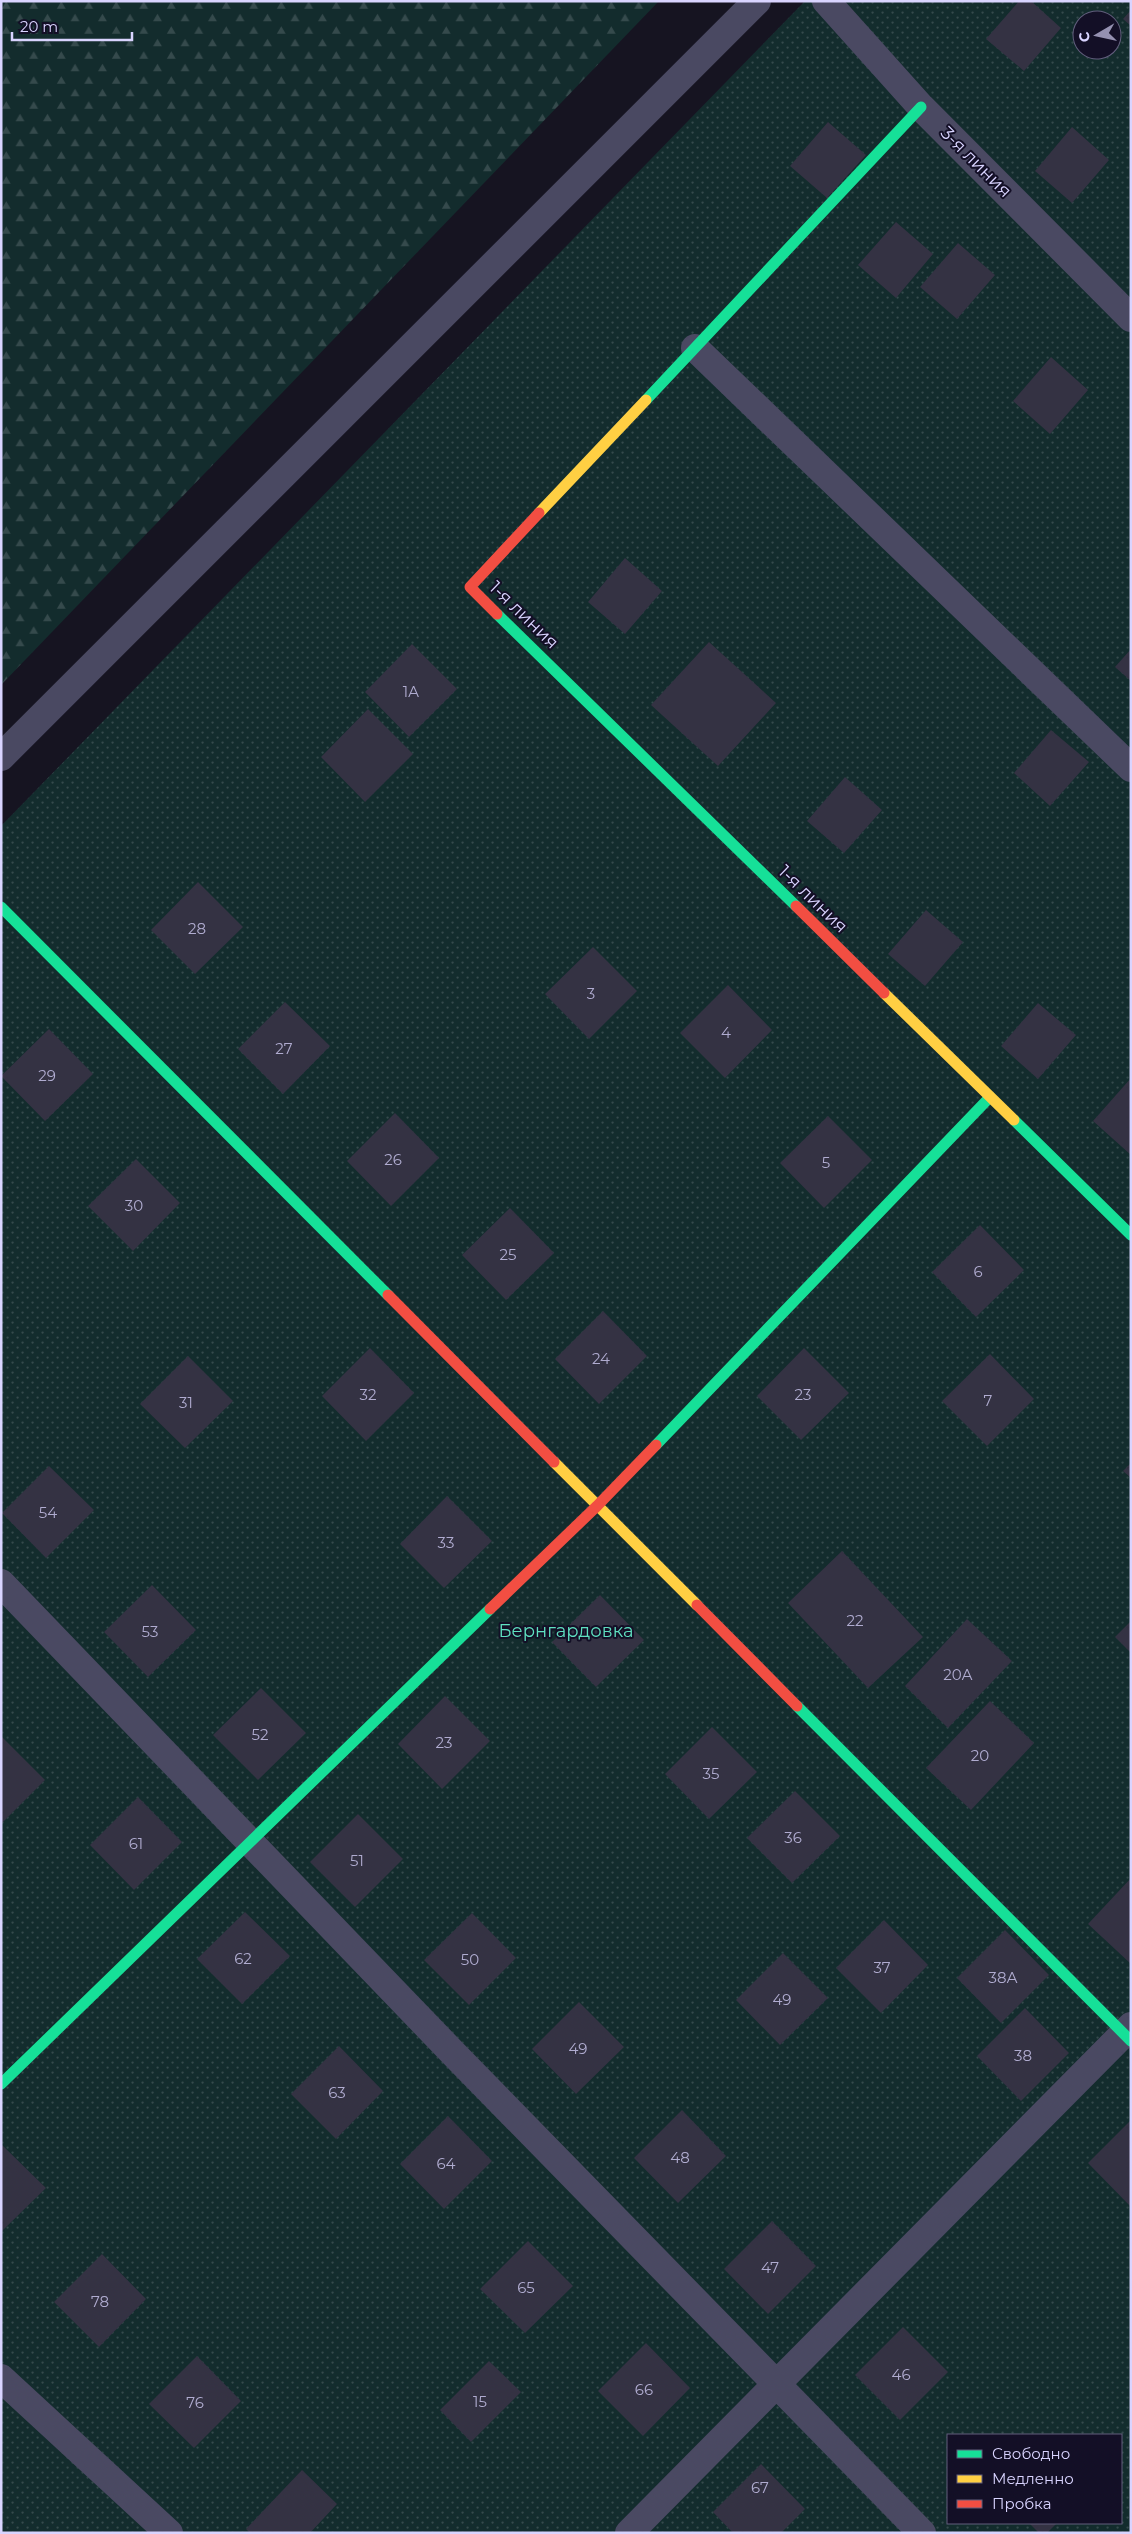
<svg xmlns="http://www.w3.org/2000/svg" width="1132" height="2534" font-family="Montserrat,sans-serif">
<defs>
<pattern id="forest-firs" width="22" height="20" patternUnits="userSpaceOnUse" patternTransform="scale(1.25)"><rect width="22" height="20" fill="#132c2d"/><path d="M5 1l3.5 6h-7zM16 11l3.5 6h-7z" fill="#354a4c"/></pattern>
<pattern id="garden-dots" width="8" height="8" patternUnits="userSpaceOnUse" patternTransform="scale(1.25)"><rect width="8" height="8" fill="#132c2d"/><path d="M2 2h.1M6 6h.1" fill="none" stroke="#354a4c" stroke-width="1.8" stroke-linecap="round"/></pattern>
</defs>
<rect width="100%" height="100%" fill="#161421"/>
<!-- forest -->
<path fill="url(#forest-firs)" d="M1,1h658l-658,684z"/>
<!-- garden -->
<path fill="url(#garden-dots)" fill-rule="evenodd" d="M805,1h326v2532h-1130v-1707zM1082,20h30v30h-30zM948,2435h173v88h-173z"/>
<!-- building -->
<path fill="#343243" d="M1019,1h12l30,27 -37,43 -38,-32z
M1131,10v16l-8,-7z
M828,122l38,33 -39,43 -37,-32z
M1072,127l37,33 -37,43 -37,-32z
M896,222l37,32 -37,44 -38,-33z
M958,243l37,32 -38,44 -37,-32z
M1051,357l37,33 -38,44 -37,-33z
M625,558l37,33 -37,43 -37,-32z
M709,642l67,61 -58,63 -67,-61z
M412,644l45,45 -48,48 -44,-45z
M1131,649v32l-16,-14z
M368,709l45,45 -48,48 -44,-45z
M1051,730l38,32 -39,44 -36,-33z
M845,777l37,33 -38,43 -37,-32z
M198,882l45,45 -48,47 -44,-44z
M926,910l37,32 -38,44 -37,-32z
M593,947l44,44 -48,48 -44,-45z
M728,985l44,45 -47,48 -45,-45z
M285,1002l45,44 -47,48 -45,-45z
M1038,1003l38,32 -38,44 -37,-33z
M49,1029l44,45 -48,47 -44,-45z
M1131,1078v77l-38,-34z
M395,1113l44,45 -48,48 -44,-45z
M828,1116l44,44 -48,48 -44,-45z
M136,1159l44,44 -47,48 -45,-45z
M510,1208l44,45 -48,47 -44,-45z
M980,1225l44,45 -48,47 -44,-45z
M603,1311l44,45 -48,48 -44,-45z
M370,1348l44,45 -48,48 -44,-45z
M804,1348l45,45 -48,47 -44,-44z
M990,1354l44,45 -47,47 -45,-45z
M188,1356l45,45 -48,47 -45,-44z
M1131,1463v15l-8,-7z
M49,1466l45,44 -48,48 -44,-45z
M447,1496l45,45 -48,47 -44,-44z
M842,1551l81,86 -55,51 -80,-85z
M152,1585l44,45 -48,47 -44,-45z
M600,1595l44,45 -48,47 -44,-45z
M967,1619l45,42 -64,67 -43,-42z
M1131,1621v32l-16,-16z
M261,1688l45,45 -48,47 -45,-45z
M445,1696l45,45 -48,48 -44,-45z
M990,1701l44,42 -63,67 -45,-42z
M712,1727l45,45 -48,47 -44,-45z
M1,1736l44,44 -44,44z
M795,1791l45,45 -48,47 -45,-45z
M138,1797l44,45 -48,48 -44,-45z
M358,1814l45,45 -48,48 -45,-45z
M1131,1878v86l-43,-40z
M245,1912l45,44 -48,48 -45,-45z
M472,1913l44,45 -47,47 -45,-45z
M884,1920l44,45 -47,48 -45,-45z
M1005,1930l44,45 -48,48 -44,-45z
M783,1953l45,45 -48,47 -44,-45z
M579,2002l45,45 -48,47 -44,-45z
M1025,2008l44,45 -48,48 -44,-45z
M339,2046l44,45 -47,48 -45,-45z
M682,2110l44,46 -48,47 -44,-45z
M448,2116l44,45 -48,48 -44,-45z
M1131,2120v87l-43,-44z
M1,2144l45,44 -45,44z
M772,2221l44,45 -48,48 -44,-45z
M528,2241l45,45 -48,47 -45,-44z
M102,2254l44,45 -47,48 -45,-45z
M903,2327l45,45 -48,48 -45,-45z
M646,2343l44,45 -47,48 -45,-45z
M197,2356l44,45 -47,47 -45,-44z
M489,2361l32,31 -50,50 -31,-32z
M761,2464l44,45 -24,24h-48l-20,-21z
M302,2470l35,34 -27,29h-60l-4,-4z
M1029,2523h28l-10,10h-8z"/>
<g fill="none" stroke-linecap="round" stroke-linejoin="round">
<!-- street -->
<path stroke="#4a4962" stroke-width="28" d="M826,1l95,106 210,211
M695,348l436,420
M1,757l756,-756
M1,1583l451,469 470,481
M1,2378l168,155
M629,2533l502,-507"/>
<!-- fast -->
<path stroke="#16e098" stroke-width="11" d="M646,400l275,-293
M497,614l299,292
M1,907l387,388
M1014,1120l117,115
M656,1445l334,-348
M797,1706l334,335
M1,2084l489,-475"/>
<!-- slow -->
<path stroke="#ffcf43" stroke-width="11" d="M539,513l107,-113
M884,993l130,127
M554,1462l143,143"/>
<!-- jam -->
<path stroke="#f24e42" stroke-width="11" d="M497,614l-27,-27 69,-74
M796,906l88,87
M388,1295l166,167
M697,1605l100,101
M490,1609l107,-103 59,-61"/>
</g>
<g text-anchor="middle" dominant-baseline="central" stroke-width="4" stroke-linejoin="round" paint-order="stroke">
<!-- number labels -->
<g font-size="15" fill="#b0acd0">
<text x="411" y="691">1А</text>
<text x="197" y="928">28</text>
<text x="591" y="993">3</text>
<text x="726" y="1032">4</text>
<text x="284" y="1048">27</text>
<text x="47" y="1075">29</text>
<text x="393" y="1159">26</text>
<text x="826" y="1162">5</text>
<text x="134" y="1205">30</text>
<text x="508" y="1254">25</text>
<text x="978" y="1271">6</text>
<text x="601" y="1358">24</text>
<text x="368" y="1394">32</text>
<text x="803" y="1394">23</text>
<text x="988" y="1400">7</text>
<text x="186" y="1402">31</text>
<text x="48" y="1512">54</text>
<text x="446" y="1542">33</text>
<text x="855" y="1620">22</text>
<text x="150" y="1631">53</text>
<text x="958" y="1674">20А</text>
<text x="260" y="1734">52</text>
<text x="444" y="1742">23</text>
<text x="980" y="1755">20</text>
<text x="711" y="1773">35</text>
<text x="793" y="1837">36</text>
<text x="136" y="1843">61</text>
<text x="357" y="1860">51</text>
<text x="243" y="1958">62</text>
<text x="470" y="1959">50</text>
<text x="882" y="1967">37</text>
<text x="1003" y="1977">38А</text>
<text x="782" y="1999">49</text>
<text x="578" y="2048">49</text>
<text x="1023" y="2055">38</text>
<text x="337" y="2092">63</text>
<text x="680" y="2157">48</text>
<text x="446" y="2163">64</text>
<text x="770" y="2267">47</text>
<text x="526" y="2287">65</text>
<text x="100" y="2301">78</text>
<text x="901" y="2374">46</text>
<text x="644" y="2389">66</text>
<text x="480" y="2401">15</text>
<text x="195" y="2402">76</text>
<text x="760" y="2487">67</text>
</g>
<!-- street labels -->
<g font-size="18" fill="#d9d4ff" stroke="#130f26">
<text transform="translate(976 162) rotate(45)">3-я линия</text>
<text transform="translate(524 615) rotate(44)">1-я линия</text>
<text transform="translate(813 899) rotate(44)">1-я линия</text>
</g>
<!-- park labels -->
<g font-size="18" fill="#5fe0c0" stroke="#130f26">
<text x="566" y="1631">Бернгардовка</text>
</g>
</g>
<!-- border -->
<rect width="1132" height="2534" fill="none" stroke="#d9d4ff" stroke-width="5"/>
<!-- legend -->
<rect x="947" y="2434" width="175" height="90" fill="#130f26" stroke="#625e7d"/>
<rect x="957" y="2450" width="25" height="8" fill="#16e098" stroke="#625e7d"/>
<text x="992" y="2459" font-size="15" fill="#d9d4ff">Свободно</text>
<rect x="957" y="2475" width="25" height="8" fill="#ffcf43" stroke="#625e7d"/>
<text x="992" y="2484" font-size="15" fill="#d9d4ff">Медленно</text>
<rect x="957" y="2500" width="25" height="8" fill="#f24e42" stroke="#625e7d"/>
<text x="992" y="2509" font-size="15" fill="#d9d4ff">Пробка</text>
<!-- north arrow -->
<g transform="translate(1097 35) rotate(261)"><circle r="24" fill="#130f26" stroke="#625e7d"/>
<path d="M0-4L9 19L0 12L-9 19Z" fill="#9591b1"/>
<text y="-8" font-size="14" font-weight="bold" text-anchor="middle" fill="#d9d4ff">С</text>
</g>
<!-- scale -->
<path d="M12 32v8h120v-8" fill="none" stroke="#d9d4ff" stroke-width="2.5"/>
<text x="20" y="32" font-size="15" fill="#d9d4ff" stroke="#130f26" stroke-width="4" paint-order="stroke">20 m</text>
</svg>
